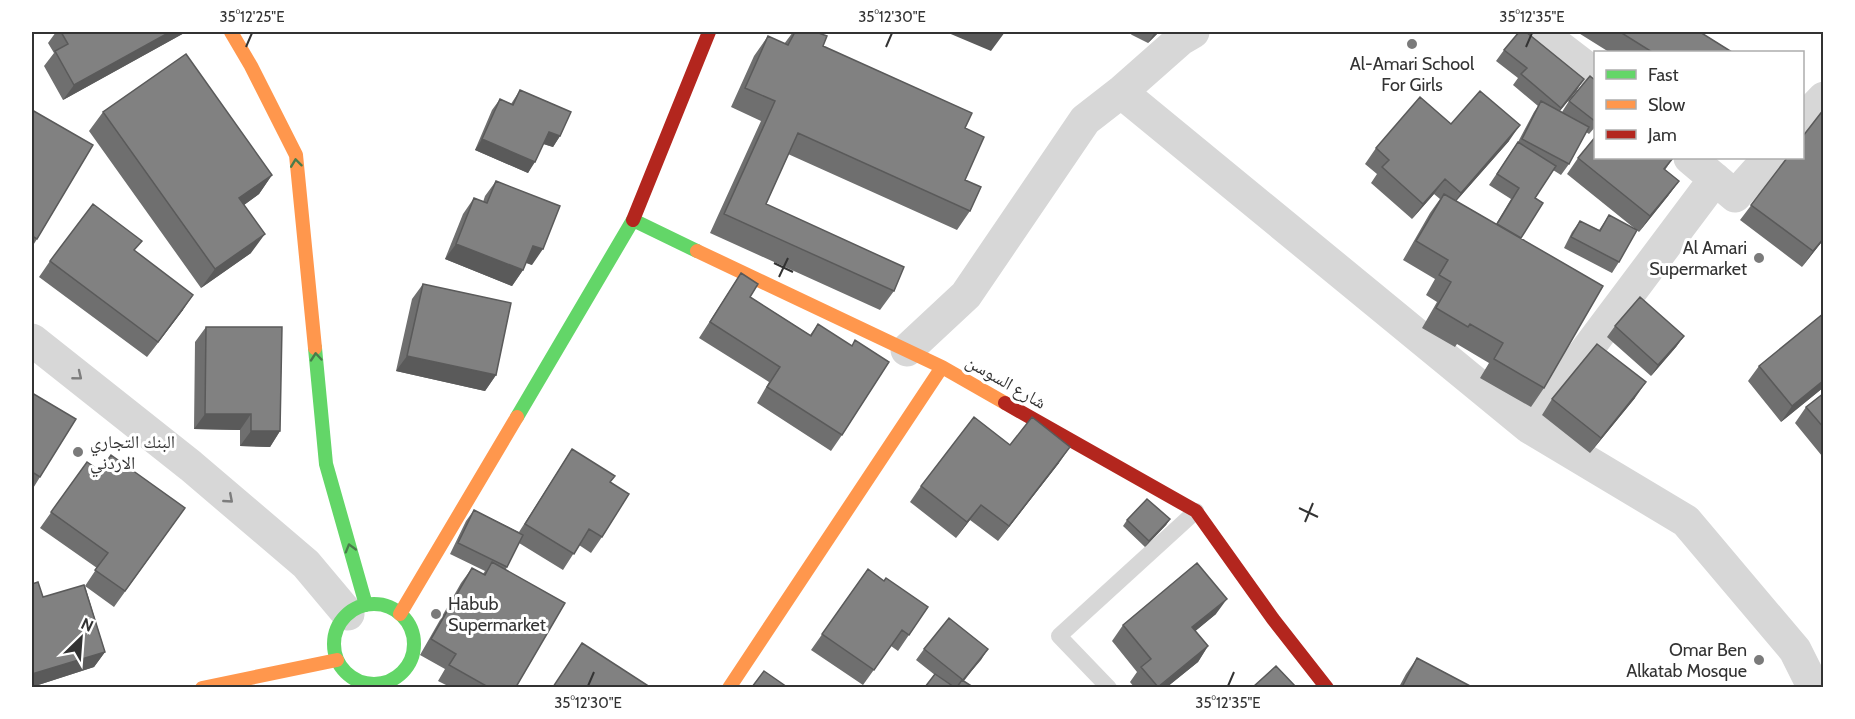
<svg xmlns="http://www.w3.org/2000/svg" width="1855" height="719" font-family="Cabin,'Noto Naskh Arabic',sans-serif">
<rect width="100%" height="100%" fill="#fff"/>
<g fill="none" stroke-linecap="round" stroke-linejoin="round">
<!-- lane -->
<path stroke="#d7d7d7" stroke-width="16" d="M1109,688l-50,-52 137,-125"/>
<!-- street -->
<path stroke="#d7d7d7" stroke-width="33" d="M1540,32l56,43
M1121,92l408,335 186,-248
M1802,121l22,-23
M1690,158l45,38 34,-38
M32,340l159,126 115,98 42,50
M907,350l59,-55 119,-175 36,-28 60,-53 12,-7
M1529,427l157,94 109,129 19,38"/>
<!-- fast -->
<path stroke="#63d668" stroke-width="14" d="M315,348l11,116 40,141
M517,417l116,-197 64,31
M334 644a40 40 0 1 1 80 0a40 40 0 1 1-80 0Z"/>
<!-- slow -->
<path stroke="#ff974d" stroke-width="14" d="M231,32l20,34 45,89 19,193
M697,251l245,116
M400,614l117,-197
M202,688l135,-28
M729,688l213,-321 63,36"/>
<!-- jam -->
<path stroke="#b3261e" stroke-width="14" d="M633,220l76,-188
M1005,403l191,108 77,108 54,69"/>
</g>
<!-- wall -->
<path fill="#6f6f6f" d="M56,32h130l-123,68 -19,-34 10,-13 -6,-10z
M793,32h23l7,14 142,82v52l5,31 -13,19 -169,-76 -22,50 128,87 -14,19 -170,-77 51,-112 -30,-14 23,-51 14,-20 16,8z
M1128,32h31l-11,11 -16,-8z
M1577,32h123l32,20h-123z
M1504,50l73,40 -17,21 2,1 7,-11 27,-20v45l-7,8 -3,-2 -17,32 -8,11 -8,-5 -18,28 -14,40 23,150 -13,19 -51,-29 9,-15 -32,-19 -2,3 -33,-19 15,-26 -11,-7 9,-16 -32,-19 27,-47 10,-14 -6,-5 -22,25 -41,-36 6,-9 -12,-10 11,-16 75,-24 58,17 -53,60 40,23 15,-25 -22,-14 29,-43 16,-30 4,-6 -25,-21 5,-7 -22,-17z
M520,90l40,46 -7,11 -10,-3 -15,29 -53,-23 17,-40 8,-11 11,5z
M1824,109v130l-22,28 -62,-47z
M32,110l5,129 -5,8z
M103,112l169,63 -13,19 -15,11 7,48 -50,35 -112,-157z
M1578,158h95l-8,12 14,11 -11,15 -29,36 -72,-58z
M496,181l36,84 -6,-2 -3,7 -11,16 -67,-27 18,-45 11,-16 9,4 2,-6z
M1609,215l10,47 -7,11 -48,-25 8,-16 8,-11 19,9z
M50,261l133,49 -36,47 -108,-80z
M741,273l9,24 60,38 8,-11 24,111 -11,16 -74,-48 12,-21 -70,-44z
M423,284l73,91 -11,16 -89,-20 16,-72z
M1824,313v74l-43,35 -33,-41 11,-15z
M1615,326l69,10 -8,11 -25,29 -44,-39z
M206,327l74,104 -10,16 -30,-1v-16l-46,-1 1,-87z
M32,393l8,84 -8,13z
M1824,393v62l-2,1 -27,-33 11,-16z
M1635,398l-45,55 -48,-38 10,-16z
M1010,445l49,18 -61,78 -28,-21 -14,18 -46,-36 11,-16z
M572,449l38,33 -8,55 -11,16 -12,-8 -16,25 -44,-27 -13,26 10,118h-66l-12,-6 7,-12 -25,-14 41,-72 11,-15 11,6 2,-3 -35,-17 16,-33 8,-11 45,22z
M87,462l13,9 85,37 -71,99 -29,-21 20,66 -11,15 -62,20v-103l11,13 42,-11 12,-18 -57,-40z
M1170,519l-4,6 -21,22 -22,-21 4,-6z
M868,569l16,12 44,26 -30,44 -7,-5 -28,39 -52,-35z
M1216,614l-21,17 13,15 -10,16 -31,25h-33l-4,-5 7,-10 -25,-31 11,-16z
M924,649h64l-24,32 9,6h-48l10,-12 -19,-15z
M1417,658l55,29h-73l7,-13z"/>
<!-- shaded-wall -->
<path fill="#5a5a5a" d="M170,32h16l-123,68 11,-15z
M946,32h59l-14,19z
M1155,32h4l-11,11z
M1584,79l-7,11 -24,29 8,-11z
M1520,125l-11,16 -59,67 11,-15z
M549,132l11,4 -7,11 -12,-4z
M482,139l53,23 -7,11 -53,-23z
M272,175l-13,19 -33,24 13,-20z
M1445,179l-11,15 -22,25 11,-15z
M1679,181l-11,15 -29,36 11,-16z
M265,234l-14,19 -50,35 14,-19z
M1824,238v1l-22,28 11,-16z
M456,244l67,26 -11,16 -67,-27z
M533,246l10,3 -11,16 -10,-4z
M193,295l-10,15 -36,47 11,-15z
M1684,336l-8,11 -25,29 7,-11z
M407,356l89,19 -11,16 -89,-20z
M1824,380v7l-43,35 11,-16z
M1646,382l-11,16 -45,55 11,-15z
M205,414h46l-11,16 -46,-1z
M251,431h29l-10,16 -30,-1z
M1070,447l-11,16 -61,78 11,-15z
M981,505l-11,15 -14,18 11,-16z
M1170,519l-4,6 -21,22 4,-6z
M1227,599l-11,15 -35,29 11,-16z
M1208,646l-10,16 -31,25h-8z
M988,649l-7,11 -23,27 5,-7z
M105,652l-11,15 -62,20v-13z"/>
<!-- building -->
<path fill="#818181" stroke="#5a5a5a" stroke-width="1.5" d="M61,32h109l-96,53 -19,-34 13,-7z
M795,32h21l11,4 -4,10 149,67 -7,15 19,9 -19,43 16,7 -11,24 -172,-78 -32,71 138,63 -10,24 -170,-77 51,-113 -30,-13 23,-52 20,9z
M1519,32h7l58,47 -23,29 -40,-34 6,-6 -23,-18z
M1620,32h80l32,20h-80z
M186,54l86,121 -33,23 26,36 -50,35 -112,-157z
M1590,76l6,5v41l-27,-21z
M520,90l51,22 -11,24 -11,-4 -14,30 -53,-23 18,-40 13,6z
M1480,91l40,34 -59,68 -16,-14 -22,25 -41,-37 7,-7 -13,-12 44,-51 31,27z
M1541,101l48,26 -20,37 -47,-25z
M1824,109v129l-11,13 -62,-46 36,-47h16v-22z
M32,110l61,35 -56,94 -5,-3z
M1596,136v22h77l-9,11 15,12 -29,35 -72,-58z
M1518,142l38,24 -21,32 8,5 -22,35 -24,-14 22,-36 -22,-14z
M496,181l64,25 -17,43 -10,-3 -10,24 -67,-26 18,-46 13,5z
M1444,194l159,92 -59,102 -50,-29 9,-16 -33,-19 -2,3 -32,-19 15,-26 -12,-7 9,-15 -32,-19z
M93,204l49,37 -8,9 59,45 -35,47 -108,-81z
M1609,215l28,15 -18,32 -48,-25 9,-16 20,10z
M741,273l17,11 -8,13 61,39 7,-12 34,22 3,-6 34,22 -47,73 -75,-48 13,-20 -70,-45z
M423,284l88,19 -15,72 -89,-19z
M1640,297l44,39 -26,29 -43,-39z
M1824,313v67l-32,26 -33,-40z
M206,327h76l-2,104h-29v-17h-46z
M1597,344l49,38 -45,56 -49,-39z
M32,393l44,26 -36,58 -8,-5z
M1824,393v35l-18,-21z
M974,417l36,28 22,-28 38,30 -61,79 -28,-21 -14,17 -46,-36z
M572,449l43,27 -5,6 19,12 -27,43 -13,-8 -15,25 -49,-30z
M111,455l74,53 -60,83 -30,-21 13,-17 -57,-41 36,-50 13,9z
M1147,499l23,20 -21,22 -22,-21z
M474,510l49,25 -16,32 -49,-24z
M492,562l73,41 -49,84h-28l-39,-22 7,-11 -25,-15 41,-71 13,7z
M1197,563l30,36 -35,28 16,19 -50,41 -17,-20 10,-8 -28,-34z
M868,569l16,12 2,-3 42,29 -19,28 -7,-5 -28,40 -52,-36z
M38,582l5,15 41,-12 21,67 -73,22v-90z
M949,618l39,31 -25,31 -39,-31z
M582,643l68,44h-97z
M1417,658l55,29h-70z
M1276,666l20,21h-43z
M764,671l23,16h-35z
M935,674l19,13h-29z
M962,680l11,7h-16z"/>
<!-- one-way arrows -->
<defs><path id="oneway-chevron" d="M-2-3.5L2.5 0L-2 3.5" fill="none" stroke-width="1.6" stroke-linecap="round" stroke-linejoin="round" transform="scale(1.5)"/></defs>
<g stroke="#497c4b">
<use href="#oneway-chevron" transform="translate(296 163) rotate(-97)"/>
<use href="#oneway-chevron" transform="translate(316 357) rotate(-95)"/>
<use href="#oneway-chevron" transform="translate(350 548) rotate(-106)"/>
</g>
<g stroke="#7d7d7d">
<use href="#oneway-chevron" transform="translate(78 376) rotate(39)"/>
<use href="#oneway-chevron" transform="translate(229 499) rotate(41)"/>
</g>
<!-- ticks -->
<path fill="none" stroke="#333" stroke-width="2" d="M246,47l6,-14M886,47l6,-14M1526,47l6,-14M774,263l19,9M779,277l9,-19M1299,508l19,9M1305,522l8,-19M588,686l6,-14M1228,686l6,-14"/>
<!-- markers -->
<g fill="#7a7a7a" stroke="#fff" stroke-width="2">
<circle cx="1412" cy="44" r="6"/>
<circle cx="1759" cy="258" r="6"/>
<circle cx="78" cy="452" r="6"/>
<circle cx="436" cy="614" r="6"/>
<circle cx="1759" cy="660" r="6"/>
</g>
<g text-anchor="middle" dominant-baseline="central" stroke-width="6" stroke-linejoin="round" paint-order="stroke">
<!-- poi labels -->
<g font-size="18" fill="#333" stroke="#fff" text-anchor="end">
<text x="1412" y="64" text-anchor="middle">Al-Amari School<tspan x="1412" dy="21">For Girls</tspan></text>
<text x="1747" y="248">Al Amari<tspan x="1747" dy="21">Supermarket</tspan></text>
<text x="90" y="442" text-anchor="start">البنك التجاري<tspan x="90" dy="21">الاردني</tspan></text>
<text x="448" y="604" text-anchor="start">Habub<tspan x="448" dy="21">Supermarket</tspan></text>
<text x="1747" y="650">Omar Ben<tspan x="1747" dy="21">Alkatab Mosque</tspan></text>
</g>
<!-- street labels -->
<g font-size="18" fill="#333" stroke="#fff">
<text transform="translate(1006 382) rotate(30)">شارع السوسن</text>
</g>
</g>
<!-- border -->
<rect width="1855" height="719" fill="none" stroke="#ffffff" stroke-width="66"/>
<!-- legend -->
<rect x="1594" y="51" width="210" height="108" fill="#ffffff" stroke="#adadad" stroke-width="1.5"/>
<rect x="1606" y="70" width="30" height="9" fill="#63d668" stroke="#adadad" stroke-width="1.5"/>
<text x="1648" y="81" font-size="18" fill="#333333">Fast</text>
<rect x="1606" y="100" width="30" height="9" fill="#ff974d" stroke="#adadad" stroke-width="1.5"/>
<text x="1648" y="111" font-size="18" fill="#333333">Slow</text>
<rect x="1606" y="130" width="30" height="9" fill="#b3261e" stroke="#adadad" stroke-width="1.5"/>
<text x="1648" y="141" font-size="18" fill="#333333">Jam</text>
<!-- north arrow -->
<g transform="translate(81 638) rotate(25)" stroke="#ffffff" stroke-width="4.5" paint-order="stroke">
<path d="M0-4.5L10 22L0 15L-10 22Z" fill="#333333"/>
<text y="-9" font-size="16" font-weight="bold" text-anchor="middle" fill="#333333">N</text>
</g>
<rect x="33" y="33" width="1789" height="653" fill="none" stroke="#333" stroke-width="2"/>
<g font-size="15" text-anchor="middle" fill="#333">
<text x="252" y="22">35°12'25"E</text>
<text x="892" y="22">35°12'30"E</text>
<text x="1532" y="22">35°12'35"E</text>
<text x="588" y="708">35°12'30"E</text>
<text x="1228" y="708">35°12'35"E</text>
</g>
</svg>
